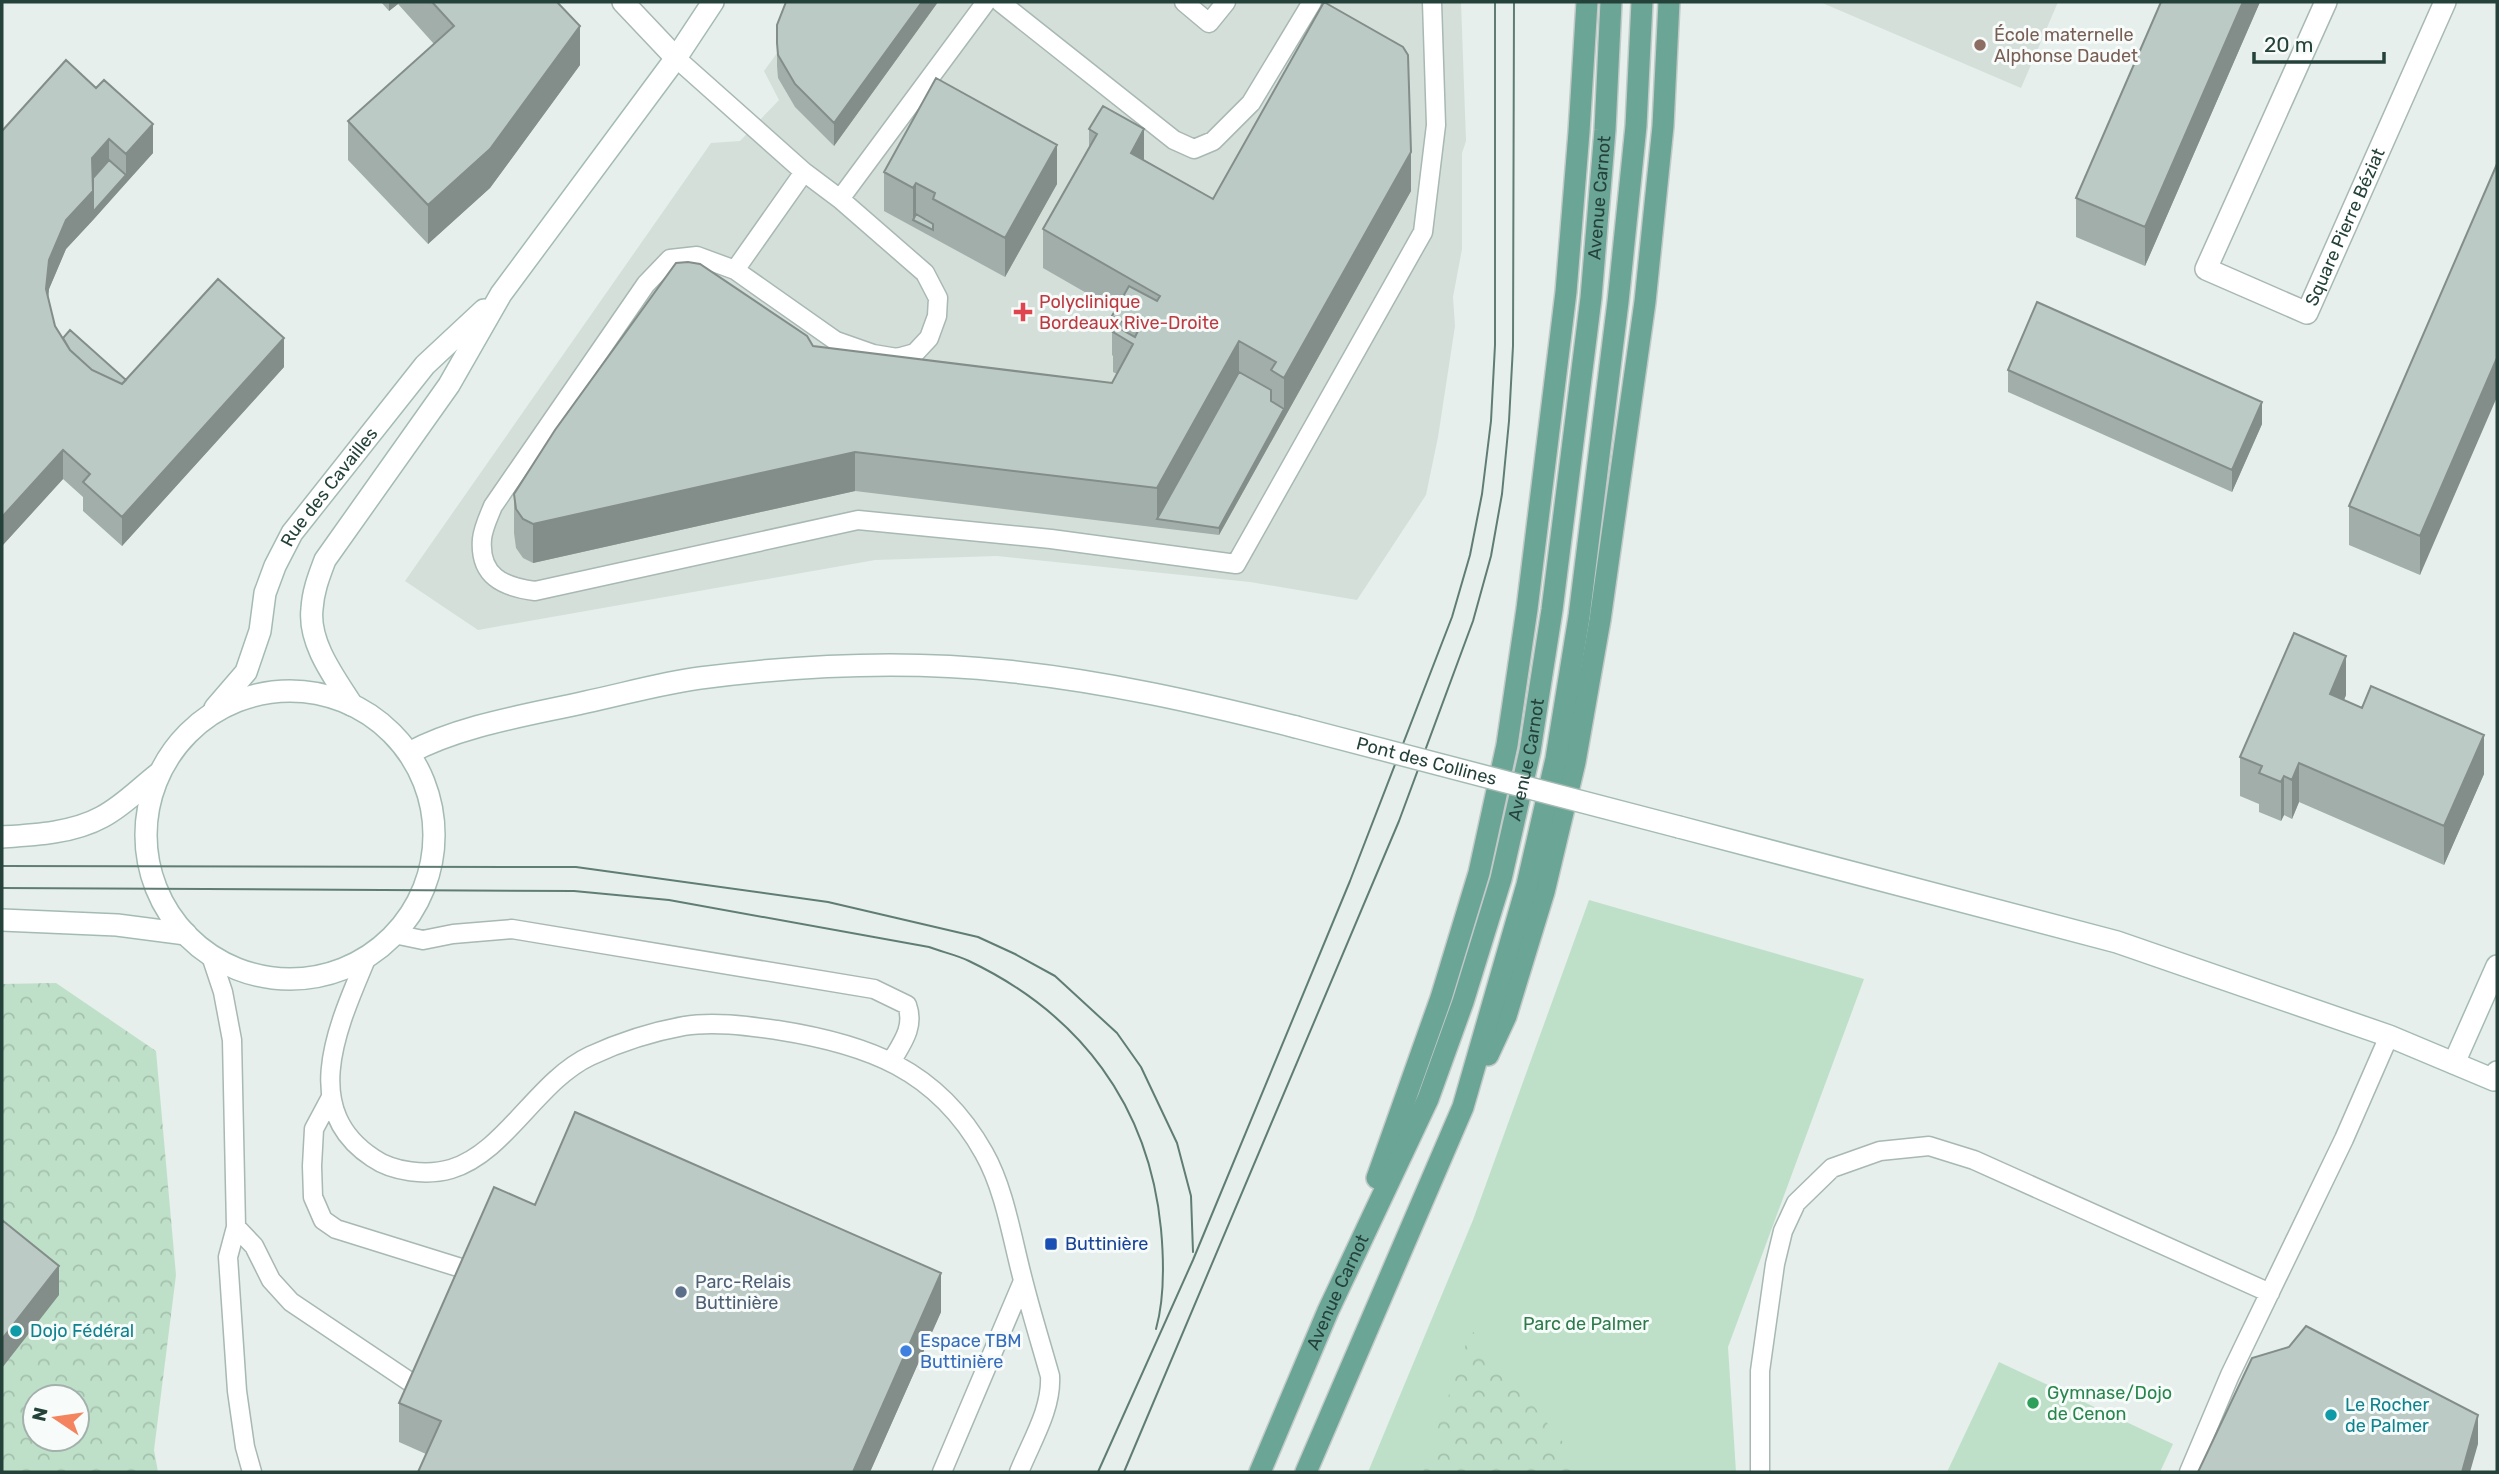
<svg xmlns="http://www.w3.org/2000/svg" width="2499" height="1474" font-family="Rubik,sans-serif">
<defs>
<pattern id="forest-crowns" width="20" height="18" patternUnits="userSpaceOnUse" patternTransform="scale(1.75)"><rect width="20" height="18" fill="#bfe0c8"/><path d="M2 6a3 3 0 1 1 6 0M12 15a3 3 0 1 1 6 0" fill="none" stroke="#a4c1ad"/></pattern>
</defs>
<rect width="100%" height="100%" fill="#e6efeb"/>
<!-- built -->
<path fill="#d4dfda" d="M814,2h647l5,139 -4,12v96l-9,48 2,29 -17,111 -12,58 -69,105 -107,-18 -253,-26 -122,4 -397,70 -73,-49 306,-438 29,-2 39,-41 -15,-29z
M1820,2h238l-37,86z"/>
<!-- green -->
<path fill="#bfe0c8" d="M1589,900l275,79 -136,368 8,125h-368l105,-252z
M1999,1362l174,82 -13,28h-213z"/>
<!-- forest -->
<path fill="url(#forest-crowns)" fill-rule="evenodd" d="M56,983l100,68 20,224 -22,175 4,22h-156v-488zM35,1397h42v42h-42z
M1471,1329l116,143h-164z"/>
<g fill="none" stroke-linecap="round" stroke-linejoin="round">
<defs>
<path id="lane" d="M1000,2l174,138 20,9 19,-8 38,-38 61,-101
M1184,2l25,21 17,-21
M676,58l128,114 36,27 85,74 13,25 -1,18 -8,22 -14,15 -18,5 -24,-4 -37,-13 -101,-71
M804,172l-69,98 -38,-14 -27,3 -24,25 -153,222c-4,10 -10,22 -11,33 -3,37 21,48 53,52l323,-71 193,19 185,25 187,-332 13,-107 -4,-123
M840,199l146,-197
M394,934l29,6 30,-6 59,-5 362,60 33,16c8,22 -5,38 -16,57
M211,956l12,36 9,48 4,187 -8,30 9,134 8,56 7,25
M366,959c-27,65 -68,150 7,199 20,14 54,18 78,11 54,-16 86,-88 139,-113 30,-14 61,-24 94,-30 30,-5 64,0 93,4 90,14 160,39 207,123 21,37 28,86 39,127 8,32 18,64 27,96 2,33 -19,66 -31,96
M330,1099l-16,30 -2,37 1,31 10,23 13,9 138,43
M236,1227l18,19 17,34 20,22 131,88
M942,1472l81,-191
M1760,1472v-101l15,-107 8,-33 13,-28 36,-35 48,-17 49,-5 45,14 296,133
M2189,1472l41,-97 114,-236 45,-103"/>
<g id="street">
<path d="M623,2l53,56"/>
<path id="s1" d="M2326,2l-120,267 101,44 138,-311"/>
</g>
<g id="secondary">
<circle cx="290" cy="835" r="144"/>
<path d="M352,705c-17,-27 -44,-62 -40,-96 1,-18 7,-33 13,-49l124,-175 52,-91 175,-236 37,-56"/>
<path id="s2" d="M215,708l31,-36 14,-41 5,-38 10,-27 17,-33 133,-168 59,-55"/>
<path d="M409,753c52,-28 120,-38 177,-51 38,-8 76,-19 114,-24 101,-13 205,-18 306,-7 98,10 195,32 290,56"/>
<path d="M1679,827l438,115 272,94 105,44 3,-8"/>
<path d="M2,837c32,-2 71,-4 100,-20 21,-11 38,-29 56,-43"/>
<path d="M2,920l115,5 69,9"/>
<path d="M2454,1063l43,-97"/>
</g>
<g id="primary">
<path d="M1488,1055l18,-39 38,-124 31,-130 25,-142 45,-318 18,-176 6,-124"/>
<path d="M1377,1178l64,-180 38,-125 28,-128 20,-136 39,-317 13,-160 8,-130"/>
<path id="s3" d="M1260,1472l68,-161 100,-212 35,-97 38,-123 29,-128 22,-141 39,-312 14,-168 6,-128"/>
<path d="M1306,1472l157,-365 64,-222 29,-126 23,-142 39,-315 18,-176 6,-124"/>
</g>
</defs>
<!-- lane casing -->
<use href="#lane" stroke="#a8b8b2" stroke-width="21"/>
<!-- street casing -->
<use href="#street" stroke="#a8b8b2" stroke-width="24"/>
<!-- secondary casing -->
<use href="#secondary" stroke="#a4bbb3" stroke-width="24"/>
<!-- primary casing -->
<use href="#primary" stroke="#c2cac8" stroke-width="24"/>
<!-- lane -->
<use href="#lane" stroke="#fff" stroke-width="18"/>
<!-- street -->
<use href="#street" stroke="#fff" stroke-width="21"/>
<!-- secondary -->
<use href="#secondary" stroke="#fff" stroke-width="21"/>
<!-- primary -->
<use href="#primary" stroke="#6aa596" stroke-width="21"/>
<!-- tram -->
<path stroke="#5f7d75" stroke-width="2" d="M2,866l574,1 252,35 150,35 37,17 40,22 62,57 24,34 36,76 14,53 2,56
M2,888l572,3 95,9 260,47c13,5 28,8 40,14 111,53 180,144 192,268 3,33 4,68 -5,100
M1098,1472l95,-212 157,-379 102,-264 18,-62 12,-61 9,-73 4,-76v-343
M1124,1472l275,-651 74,-200 18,-65 11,-62 7,-73 4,-75 1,-344"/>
<defs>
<g id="secondary-bridge">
<path id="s4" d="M1296,727l383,100"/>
</g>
</defs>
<!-- secondary-bridge casing -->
<use href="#secondary-bridge" stroke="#a4bbb3" stroke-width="24" stroke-linecap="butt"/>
<!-- secondary-bridge -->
<use href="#secondary-bridge" stroke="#fff" stroke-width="21"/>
</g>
<!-- wall -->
<path fill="#a1aea9" d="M381,2h176l23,63 -90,123 -62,56 -80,-84v-39l86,-77 -36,-40 -9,7z
M938,2l-104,144 -39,-39 -17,-29 -1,-12v-41z
M2161,2h99l-115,264 -69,-29v-39z
M66,60l87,93 -60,67v-2v2l-27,29 -17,40 -1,8 7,29 8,12 63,42 158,-13 -162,179 -39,-35v-14l-20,-18 -61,67z
M1089,129l124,70 198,-8 -192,344 -364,-44 -322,72 -10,-5 -7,-10 -2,-15v-39l299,-148 299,37 5,-9 -4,-2v-16l-1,-1v-39l4,-6 -73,-42v-39l46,-82z
M2497,164l-77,411 -71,-30v-39z
M884,172l173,12 -52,93 -121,-66z
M2008,370l254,54 -30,68 -224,-100z
M2346,695l-2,5 140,74 -40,91 -145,-63 -7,17 -8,-4 -3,6 -22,-9v-8l-19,-8v-39z
M535,1205l406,107 -71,160h-452l8,-18 -27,-12v-39z"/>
<!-- shaded-wall -->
<path fill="#838d89" d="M389,2h9v2l-9,7z
M922,2h16l-104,144v-23z
M2243,2h17l-115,264v-39z
M580,26v39l-90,123 -62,56v-39z
M153,124v29l-27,30v-29z
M1144,129v39l-13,-15z
M109,139v29l-17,18v-28z
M1057,145v39l-52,93v-39z
M1411,152v39l-192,344v-7l65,-119v-31z
M126,175v8l-33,37v-8z
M916,183v38l-3,-1v7v-39z
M93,191v29l-27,29 -17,40 -3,29v-29l3,-29 17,-40z
M284,338v29l-162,179v-29z
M1239,341v39l-82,139v-31z
M2497,358v39l-77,178v-39z
M2262,402v22l-30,68v-22z
M63,450v29l-61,67v-29z
M855,452v39l-322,72v-39z
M2346,656v39l-16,38v-39z
M2484,735v39l-40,91v-39z
M2299,763v39l-7,17v-39z
M2284,776v39l-3,6v-39z
M59,1266v29l-57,73v-29z
M941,1273v39l-71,160h-17z
M2478,1415v29l-8,28h-8z"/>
<!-- building -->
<path fill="#bbcac4" stroke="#838d89" stroke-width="2" d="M432,2h125l23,24 -90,123 -62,56 -80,-84 106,-95z
M786,2h136l-88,121 -39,-39 -17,-29 -1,-12v-18z
M1324,2l79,45 5,8 3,97 -127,226 -13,-8 5,-8 -37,-21 -82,147 -302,-36 -322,72 -10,-5 -7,-10 -2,-15 41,-64 121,-167 12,-1 12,2 107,72 6,10 299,37 21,-39 -20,-12 4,-5 18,10 3,-6 -26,-15 17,-30 28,15 3,-5 -117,-67 54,-95 -8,-5 14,-23 41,23 -13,24 82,46z
M2161,2h82l-98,225 -69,-29z
M66,60l30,28 8,-8 49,44 -27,30 -17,-15 -17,19 1,33 -27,29 -17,40 -3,29 9,37 15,24 22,20 30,14 96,-105 66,59 -162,179 -39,-35 7,-8 -27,-24 -61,67v-386z
M936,78l121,67 -52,93 -72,-39 2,-6 -19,-10 -3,5 -29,-16z
M109,160l17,15 -33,37v-34z
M2497,164v194l-77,178 -71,-30z
M916,214l17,10v6l-20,-10z
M2037,302l225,100 -30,68 -224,-100z
M70,330l56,50 -4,4 -30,-14 -22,-20 -7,-12z
M1239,372l32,18v11l13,8 -65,119 -62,-9z
M2294,633l52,23 -16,38 32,14 9,-22 113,49 -40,91 -145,-63 -7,17 -8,-4 -3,6 -22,-9 3,-7 -22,-9z
M575,1112l366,161 -88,199h-435l23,-51 -42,-18 23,-52 72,-164 41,18z
M2,1220l57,46 -57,73z
M2306,1326l172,89 -16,57h-264l54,-114 37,-11z"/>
<!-- markers -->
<circle fill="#8d6e63" stroke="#f7fbf9" stroke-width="2.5" cx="1980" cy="45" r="7"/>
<path fill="#e0444e" stroke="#f7fbf9" stroke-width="2.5" d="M1019.5 301.5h7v7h7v7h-7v7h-7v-7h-7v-7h7z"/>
<rect fill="#1a4fb4" stroke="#f7fbf9" stroke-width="2.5" x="1044" y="1237" width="14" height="14" rx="3.5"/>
<circle fill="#5c6f8a" stroke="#f7fbf9" stroke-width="2.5" cx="681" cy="1292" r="7"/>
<g fill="#0f9aa8" stroke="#f7fbf9" stroke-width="2.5">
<circle cx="16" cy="1331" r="7"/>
<circle cx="2331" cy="1415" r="7"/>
</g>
<circle fill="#3f7fe0" stroke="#f7fbf9" stroke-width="2.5" cx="906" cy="1351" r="7"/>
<circle fill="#2e9e5b" stroke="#f7fbf9" stroke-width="2.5" cx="2033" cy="1403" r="7"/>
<g text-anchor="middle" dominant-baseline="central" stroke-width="6" stroke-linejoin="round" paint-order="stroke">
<!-- education labels -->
<g font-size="18" fill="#785e54" stroke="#f7fbf9" text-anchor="start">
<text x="1994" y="35">École maternelle<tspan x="1994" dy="21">Alphonse Daudet</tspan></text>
</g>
<!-- street labels -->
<g font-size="18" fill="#24423a" stroke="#f7fbf9">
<text stroke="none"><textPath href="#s3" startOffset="1330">Avenue Carnot</textPath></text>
<text stroke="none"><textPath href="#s1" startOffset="497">Square Pierre Béziat</textPath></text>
<text stroke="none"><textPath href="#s2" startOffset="254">Rue des Cavailles</textPath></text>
<text stroke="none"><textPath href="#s3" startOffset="763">Avenue Carnot</textPath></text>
<text stroke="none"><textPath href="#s4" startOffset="135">Pont des Collines</textPath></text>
<text stroke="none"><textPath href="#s3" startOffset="196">Avenue Carnot</textPath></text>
</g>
<!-- health labels -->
<g font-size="18" fill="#be3a42" stroke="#f7fbf9" text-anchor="start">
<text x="1039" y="302">Polyclinique<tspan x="1039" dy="21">Bordeaux Rive-Droite</tspan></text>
</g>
<!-- transit labels -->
<g font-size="18" fill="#164399" stroke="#f7fbf9" text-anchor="start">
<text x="1065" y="1244">Buttinière</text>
</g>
<!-- service labels -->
<g font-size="18" fill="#4e5e75" stroke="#f7fbf9" text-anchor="start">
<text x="695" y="1282">Parc-Relais<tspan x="695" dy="21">Buttinière</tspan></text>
</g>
<!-- park labels -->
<g font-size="18" fill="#2d7a4b" stroke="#f7fbf9">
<text x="1586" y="1324">Parc de Palmer</text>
</g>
<!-- culture labels -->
<g font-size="18" fill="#0d838f" stroke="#f7fbf9" text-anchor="start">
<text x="30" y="1331">Dojo Fédéral</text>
<text x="2345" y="1405">Le Rocher<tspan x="2345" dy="21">de Palmer</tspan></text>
</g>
<!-- shop labels -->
<g font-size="18" fill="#366cbe" stroke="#f7fbf9" text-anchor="start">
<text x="920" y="1341">Espace TBM<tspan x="920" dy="21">Buttinière</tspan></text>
</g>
<!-- leisure labels -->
<g font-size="18" fill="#27864d" stroke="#f7fbf9" text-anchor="start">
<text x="2047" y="1393">Gymnase/Dojo<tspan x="2047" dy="21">de Cenon</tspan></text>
</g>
</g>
<!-- border -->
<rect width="2499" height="1474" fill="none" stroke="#24423a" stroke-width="7"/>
<!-- north arrow -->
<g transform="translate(56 1418) rotate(283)"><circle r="33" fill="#f7fbf9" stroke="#a3b1ad" stroke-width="2"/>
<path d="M0-5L12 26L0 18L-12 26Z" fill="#f4845f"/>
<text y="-10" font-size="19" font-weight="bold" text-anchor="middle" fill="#24423a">N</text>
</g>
<!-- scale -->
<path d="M2254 52v10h130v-10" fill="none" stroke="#24423a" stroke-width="3.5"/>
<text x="2264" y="52" font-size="21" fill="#24423a" stroke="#f7fbf9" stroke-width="5" paint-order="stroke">20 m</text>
</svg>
